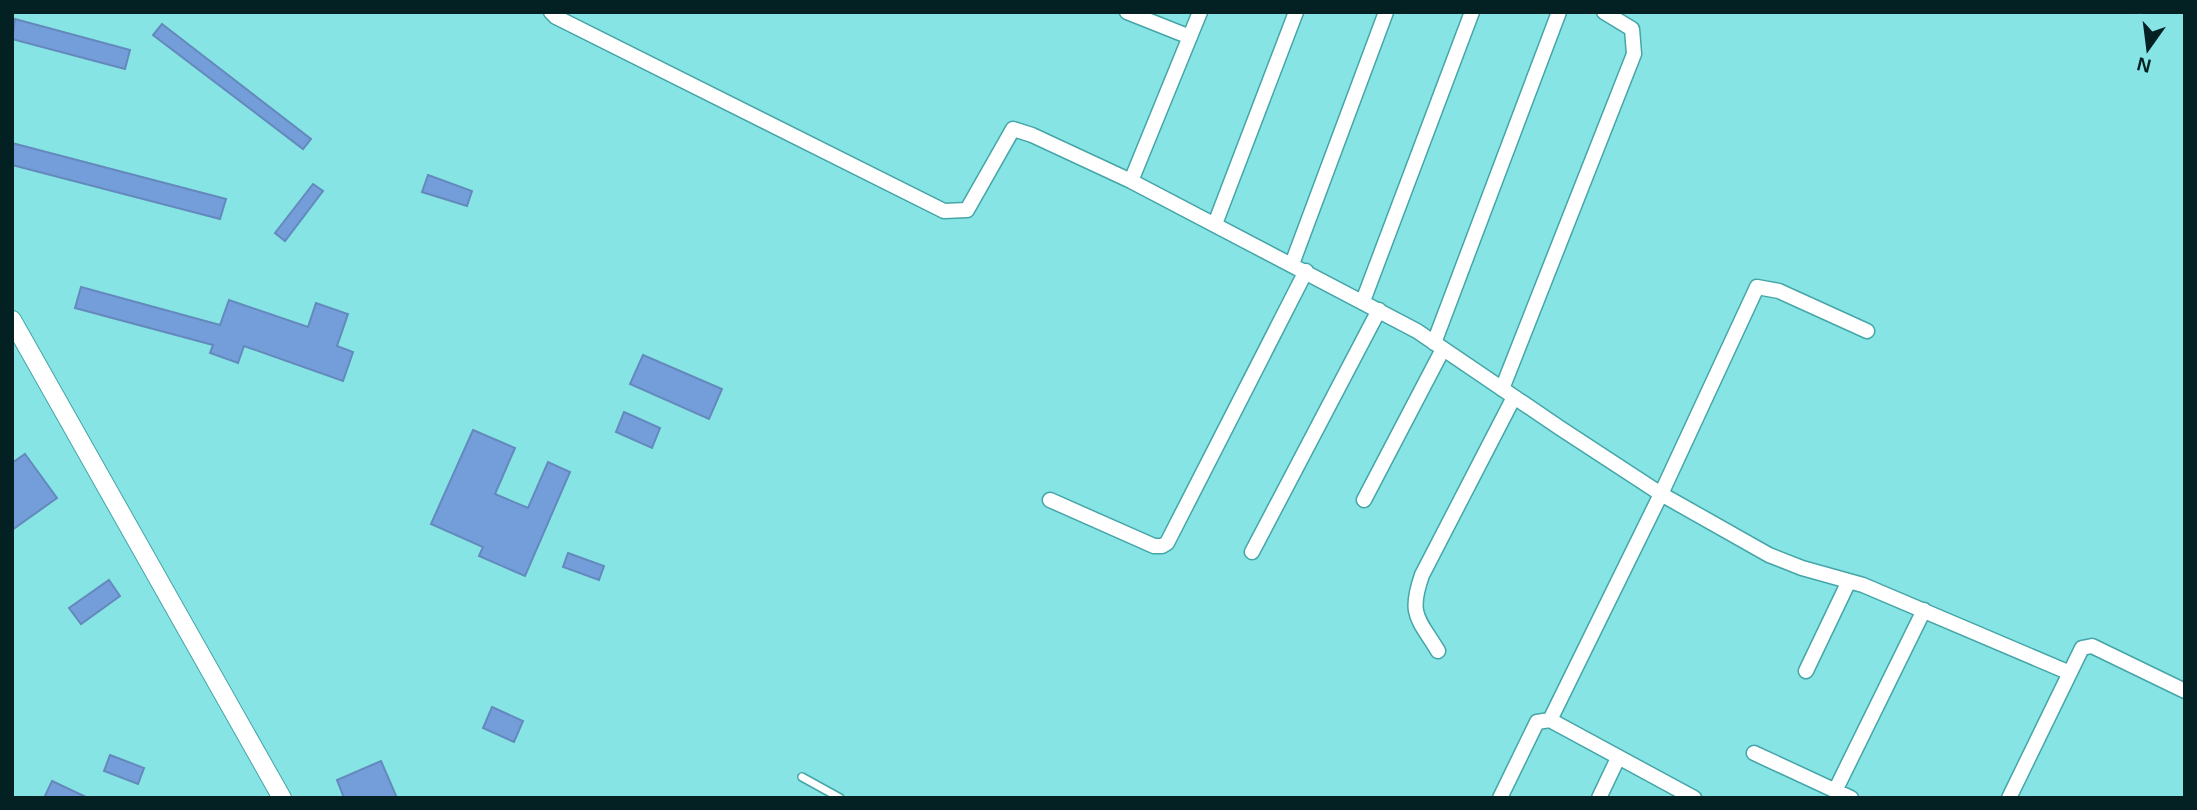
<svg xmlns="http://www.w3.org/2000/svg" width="2197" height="810" font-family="Arial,sans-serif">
<rect width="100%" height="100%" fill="#86e4e5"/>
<!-- building -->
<path fill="#749eda" stroke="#6489bd" stroke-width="2" d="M15,19l115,31 -5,19 -113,-30z
M162,24l149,115 -8,10 -150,-114z
M12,143l214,56 -6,20 -208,-54z
M428,175l44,16 -5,15 -45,-14z
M313,184l10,7 -38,50 -10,-8z
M81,287l139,38 9,-25 79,27 8,-24 32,11 -11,32 16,6 -10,29 -99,-35 -6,17 -28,-10 3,-8 -138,-37z
M643,355l79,34 -13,30 -79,-35z
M624,412l36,16 -8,20 -36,-16z
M473,430l42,18 -20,46 33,14 20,-46 22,10 -45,104 -46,-20 4,-9 -52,-23z
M25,454l32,44 -45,32v-67z
M568,553l36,13 -5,14 -36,-13z
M109,580l11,16 -39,28 -12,-16z
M492,707l31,14 -9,21 -31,-14z
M110,755l34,13 -6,16 -34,-13z
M381,761l16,37h-53l-7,-18z
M52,781l36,17h-44z"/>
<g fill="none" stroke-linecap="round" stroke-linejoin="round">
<defs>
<path id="service" d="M802,777l38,21"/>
<path id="minor" d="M551,12l5,5 388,194 23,-1 46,-81 19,6 99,46 286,150 143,97 101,66 108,61 33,13 61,17 207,88
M1127,12l63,25
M1131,181l69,-169
M1215,224l81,-212
M1292,264l94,-252
M1363,301l109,-289
M1434,343l125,-331
M1502,389l132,-335 -2,-25 -28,-17
M1050,500l104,46h8l5,-3 139,-272
M1364,500l79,-151
M1252,552l127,-242
M1438,651c-20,-33 -30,-36 -16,-76l92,-178
M1806,671l43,-90
M1754,753l97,45
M1835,791l89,-181
M1500,798l37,-76 13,-2
M1599,798l19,-40
M1694,798l-144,-78 111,-226 96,-207 22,4 88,40
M2009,798l73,-150 10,-2 93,45"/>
<path id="tertiary" d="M12,320l270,478"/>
</defs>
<!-- service casing -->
<use href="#service" stroke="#45a5a7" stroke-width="10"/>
<!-- minor casing -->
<use href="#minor" stroke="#45a5a7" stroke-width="17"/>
<!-- tertiary casing -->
<use href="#tertiary" stroke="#45a5a7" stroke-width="20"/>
<!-- service -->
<use href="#service" stroke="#fff" stroke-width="7"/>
<!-- minor -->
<use href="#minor" stroke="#fff" stroke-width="14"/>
<!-- tertiary -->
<use href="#tertiary" stroke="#fff" stroke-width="18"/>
</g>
<!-- border -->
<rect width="2197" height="810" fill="none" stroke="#032122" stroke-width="28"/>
<!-- north arrow -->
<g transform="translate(2148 49) rotate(194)" stroke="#86e4e5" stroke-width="5" paint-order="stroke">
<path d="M0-5L12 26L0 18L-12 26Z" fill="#032122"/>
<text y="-10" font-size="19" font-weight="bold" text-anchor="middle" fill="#032122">N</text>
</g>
</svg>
